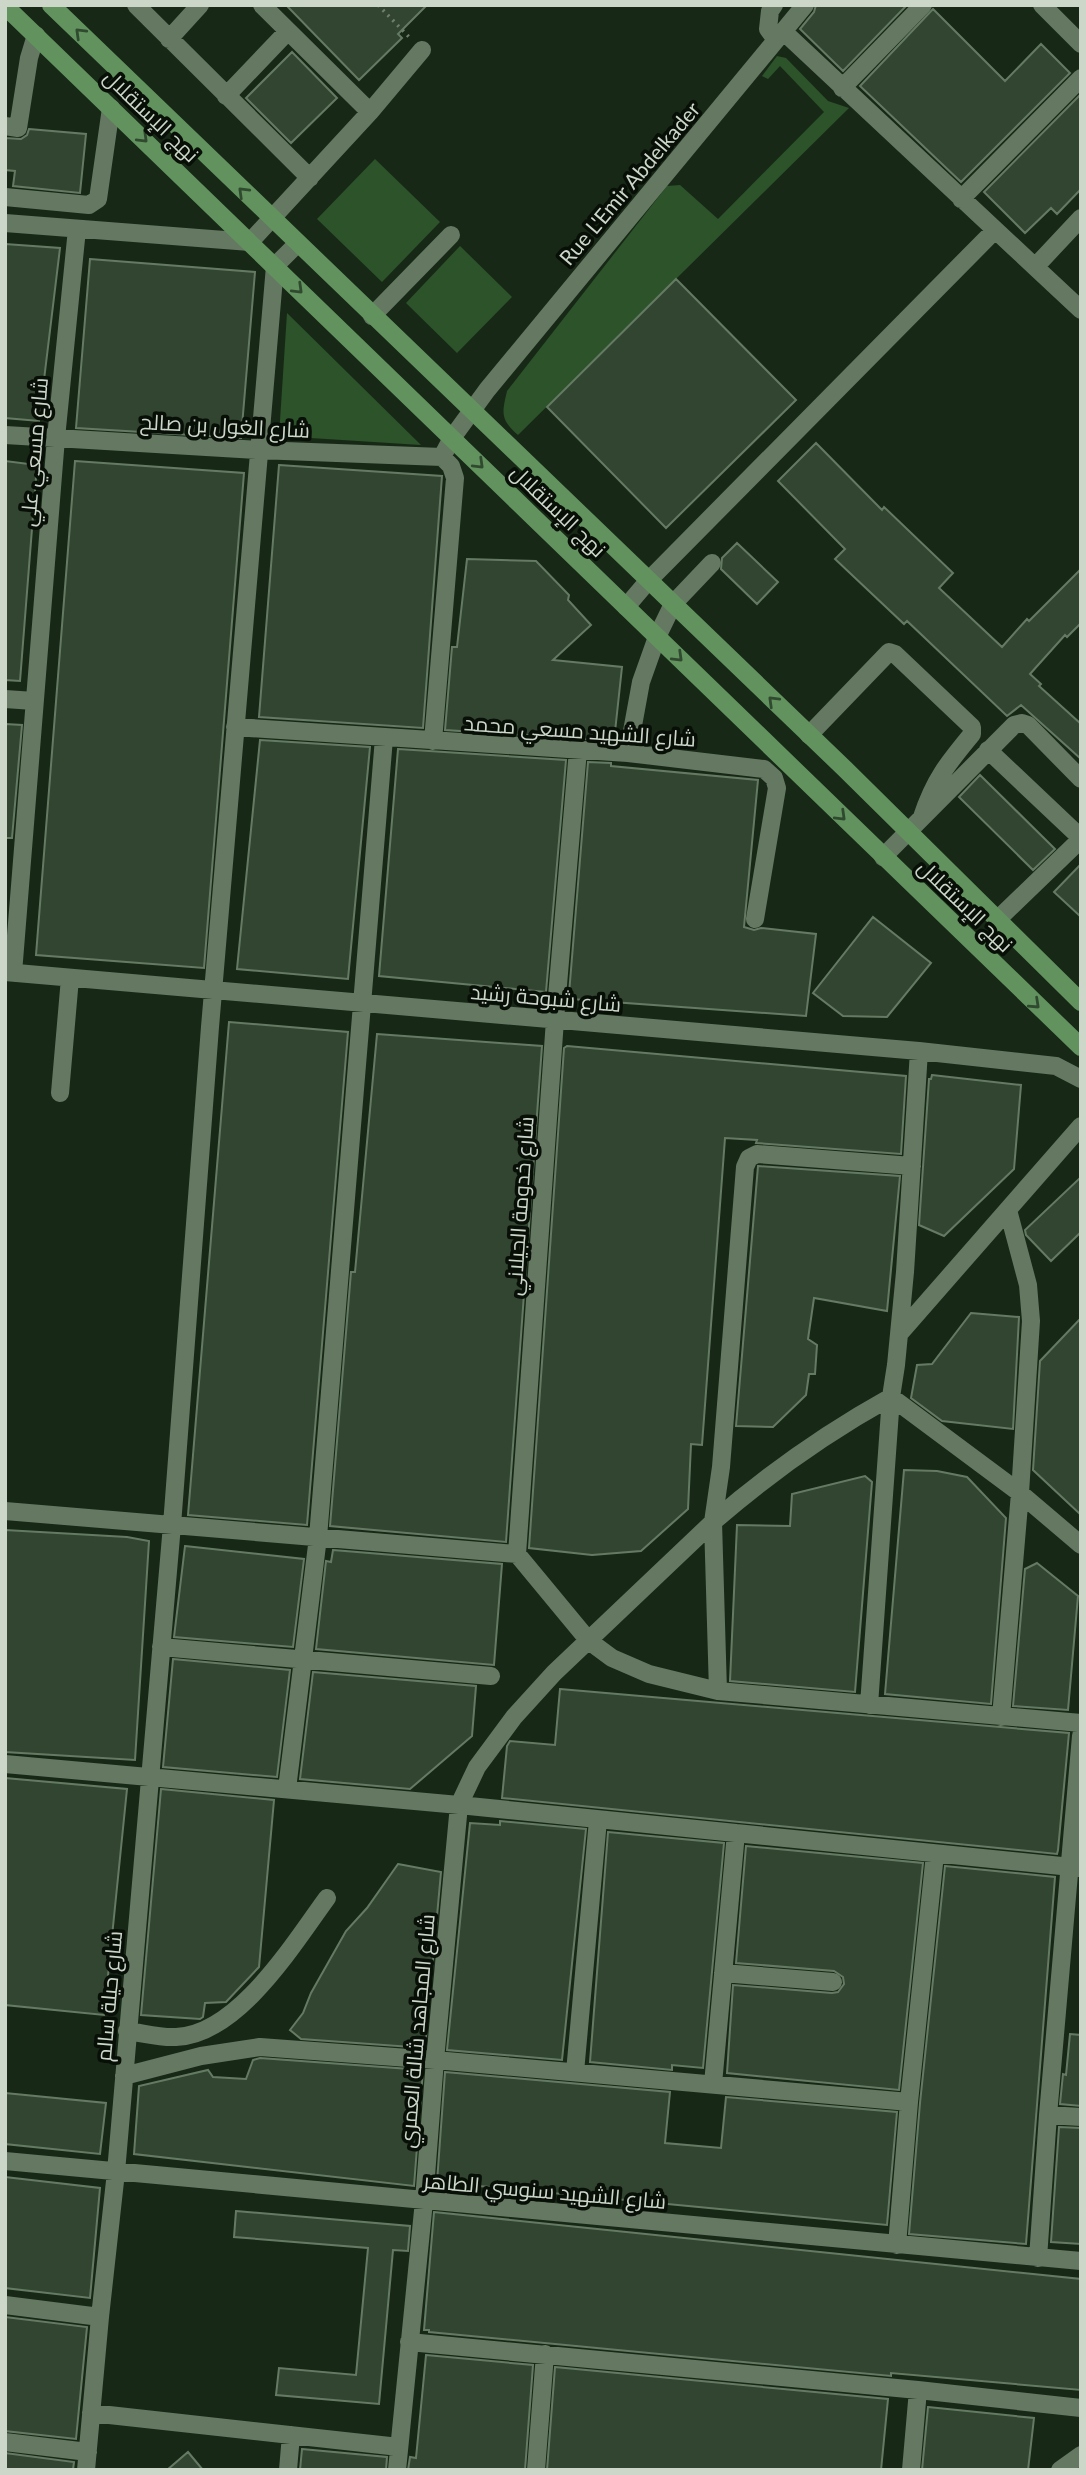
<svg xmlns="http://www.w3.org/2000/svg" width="1086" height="2475" font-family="Lato,Cairo,sans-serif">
<rect width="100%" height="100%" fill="#172916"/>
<!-- green -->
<path fill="#2d532a" d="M777,56l9,2 42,43 21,7 -331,327c-18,-16 -16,-22 -11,-44l160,-205 13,-1 38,34 106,-107 -44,-46 -12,13 -6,-3z
M375,159l65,63 -58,60 -65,-63z
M460,246l52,51 -55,56 -51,-50z
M287,313l134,132 -142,-9z"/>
<!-- building -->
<path fill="#324531" stroke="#657a63" stroke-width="2" d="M286,5h141l-29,29 4,4 -43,42z
M816,5h91l-64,66 -43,-42 14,-17z
M933,9l72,72 36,-37 29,29 -109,109 -101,-96z
M292,52l45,46 -46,45 -45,-45z
M1081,94v95l-24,25 -6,-6 -26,25 -41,-41z
M29,129l57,5 -6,59 -67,-7 2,-15 -10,-1v-32l16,1 6,-4z
M5,244l55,4 -21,173 -34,-3z
M90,259l165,13 -14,166 -165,-10z
M676,279l120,121 -130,128 -119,-121z
M816,443l66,67 2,-3 69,66 -14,15 63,59 25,-28 2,2 52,-52v54l-14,14 -2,-2 -35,39 11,10 -2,2 42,38v35l-60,-54 -14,11 -100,-95 -3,3 -69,-65 10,-10 -67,-68z
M5,461l32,4 -17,216 -15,-1z
M75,461l169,12 -40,495 -168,-13z
M279,465l163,11 -19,252 -164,-11z
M737,543l41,39 -21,22 -36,-35 1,-11z
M467,559l69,2 33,34 -1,5 23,25 -38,35 69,7 -8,74 -169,-11 7,-83h5z
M5,724l17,1 -10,113h-7z
M260,740l110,7 -22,232 -111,-10z
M398,749l168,11 -20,232 -167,-16z
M588,762l23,1v3l147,14 -14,147 10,3 7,-2 55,6 -10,82 -235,-17v-5h-2z
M980,775l75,74 -22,21 -74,-73z
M1081,864v53l-27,-25z
M873,917l58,46 -44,54 -44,-1 -30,-23z
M229,1022l119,10 -41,493 -119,-10z
M377,1034l165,12 -36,496 -176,-16 21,-254h4z
M567,1046l339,30 -5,78 -145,-11 1,-3 -32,-2 -23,307 -11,-1 -3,65 -47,42 -49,4 -63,-7 35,-500z
M932,1075l89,10 -7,84 -70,67 -25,-11 10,-146h2z
M758,1166l142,10 -13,135 -73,-13 -6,41 9,6 -2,29h-6l-3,21 -33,32 -37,-1z
M1081,1177v55l-30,29 -25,-26 -1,-5z
M971,1313l48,4 -6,112 -71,-8 -31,-23 6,-33 15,-1z
M1081,1318v197l-48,-45 7,-109z
M904,1470l33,1 30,6 39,41 -15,186 -106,-10z
M865,1476l7,6 -17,210 -125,-11 7,-156 53,1 2,-32z
M5,1530l122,7 22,4 -14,219 -130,-8z
M185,1546l119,13 -11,88 -119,-10z
M333,1550l169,14 -8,101 -178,-16 10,-88 5,1z
M1037,1563l41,33 -10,114 -55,-4 12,-137z
M173,1659l117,11 -13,107 -114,-10z
M313,1672l163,14 -4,50 -62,53 -110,-10z
M560,1689l509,44 -11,117 -1,4 -555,-56 5,-52 3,-5 45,4z
M5,1778l122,11 -23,226 -99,-10z
M161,1789l113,11 -15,167 -33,35 -21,1 -2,14 -3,2 -59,-4z
M500,1821l86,8 -24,231 -115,-10 23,-227 30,2z
M608,1832l116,11 -21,225 -31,-3v5l-82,-8z
M746,1846l177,17 -24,227 -172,-17 6,-88 99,8 6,-1 6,-8 -1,-7 -9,-6 -98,-8z
M398,1864l43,8 -16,176 -124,-9 -11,-9 13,-17 8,-20 35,-62 21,-23z
M945,1866l110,11 -29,367 -117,-10 11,-131z
M1070,2034l11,1v71l-21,-2 3,-30 3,1z
M260,2058l163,12 -9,116 -280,-32 5,-68 69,-16 5,7 33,2 7,-19z
M445,2072l225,20 -5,51 56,5 5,-51 171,15 -10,113 -450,-43z
M5,2093l101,10 -6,51 -95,-10z
M1059,2127l22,1v116l-30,-2z
M5,2177l95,11 -10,110 -85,-10z
M236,2211l174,15 -2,25 -15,-1 -14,154 -103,-9 3,-27 77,7 12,-127 -134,-11z
M434,2212l647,67v111l-190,-17v3l-462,-44v-2h-5z
M5,2317l82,10 -11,112 -71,-8z
M426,2355l107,10 -8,105h-117l2,-13 6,1z
M555,2367l333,32 -7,71h-334z
M928,2407l106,11 -6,52h-106z
M302,2449l85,8 -1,13h-86z
M188,2452l15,18h-36z
M5,2453l69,9 -1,8h-68z"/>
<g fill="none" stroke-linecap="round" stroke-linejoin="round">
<!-- path -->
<path stroke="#707e6e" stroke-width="3.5" stroke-dasharray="2 5" stroke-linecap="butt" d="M378,5l32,33"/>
<!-- minor -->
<path stroke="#647862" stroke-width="18" d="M136,5l174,173
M262,5l108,107
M774,5l-4,6 -2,18 8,11
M1042,5l39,39
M784,32l297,278
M169,39l31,-34
M842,88l81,-83
M226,96l62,-65
M5,126l13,2 11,-70 7,-23
M5,197l84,8 9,-6 13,-91
M961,199l120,-121
M5,223l245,19 120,-130 52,-62
M1035,267l46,-49
M372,316l79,-81
M5,435l253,15 184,7
M442,457l10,-19 35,-48 318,-385
M626,607l22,-26 347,-351
M5,699l29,2
M235,727l393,26 136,16 10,9 3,10 -22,131
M809,735l80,-83 6,2 77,73v7c-24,29 -38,46 -50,83
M433,741l22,-263 -4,-12 -9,-9
M578,750l-23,270 -38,534 72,87 23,17 37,16 69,17 363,32
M988,750l93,88
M628,753l13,-71 16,-45 16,-33 39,-41
M883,857l131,-132 8,-2 6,2 53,54
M997,920l84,-81
M5,972l914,79 137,15 25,13
M13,973l43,-535 21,-209
M60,1093l10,-115
M899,1334l182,-208
M5,1511l512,43
M161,1647l330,29
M718,1691l-5,-169 8,-55 24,-300 4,-9 8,-4 155,12
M869,1705l22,-308 5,-32 9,-93 14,-221
M1001,1717l19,-224 11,-172 -3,-36 -20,-75
M5,1764l454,41 622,63
M287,1789l31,-252 66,-799
M723,1973l110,9
M127,2031c16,2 33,7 49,6 62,-2 118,-94 151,-139
M575,2072l23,-252
M124,2076l77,-20 59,-9 175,13 474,42
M713,2084l23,-251
M1048,2115l33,2
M5,2161l1076,100
M897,2245l12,-143 26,-248
M1038,2258l10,-143 33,-379
M5,2305l95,12
M409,2342l509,48 163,18
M91,2413l308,34
M5,2442l83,10
M86,2470l14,-153 16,-145 56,-647 38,-498 65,-761 22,-22
M288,2470l3,-35
M397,2470l27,-269 11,-141 24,-255 18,-38 37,-50 40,-44 159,-151c55,-48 115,-90 178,-125l129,96 61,52
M536,2470l9,-116
M911,2470l7,-80
M1060,2470l21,-15"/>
<!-- major -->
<path stroke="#62935f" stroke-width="18" d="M51,5l794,764 236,233
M5,6l1076,1041"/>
</g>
<!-- one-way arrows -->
<defs><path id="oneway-chevron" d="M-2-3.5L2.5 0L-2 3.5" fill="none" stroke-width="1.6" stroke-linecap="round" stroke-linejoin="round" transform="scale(1.75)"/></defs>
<g stroke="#304a2f">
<use href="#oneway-chevron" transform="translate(80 33) rotate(-136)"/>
<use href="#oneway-chevron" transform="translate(143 138) rotate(44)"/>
<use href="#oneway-chevron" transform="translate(243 192) rotate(-136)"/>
<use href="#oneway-chevron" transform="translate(298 289) rotate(44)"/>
<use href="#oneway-chevron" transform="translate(479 464) rotate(44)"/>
<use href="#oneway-chevron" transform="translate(678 657) rotate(44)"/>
<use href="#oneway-chevron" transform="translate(773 701) rotate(-136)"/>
<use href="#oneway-chevron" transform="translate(841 816) rotate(44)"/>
<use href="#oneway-chevron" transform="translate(1035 1004) rotate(43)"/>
</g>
<g text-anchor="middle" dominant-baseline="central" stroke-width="7" stroke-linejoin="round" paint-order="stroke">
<!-- street labels -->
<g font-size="21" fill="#ccd7ca" stroke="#080f07">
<text transform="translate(152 115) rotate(44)">نهج الإستقلال</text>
<text transform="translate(629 183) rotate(-50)">Rue L'Emir Abdelkader</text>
<text transform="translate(225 425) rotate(3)">شارع الغول بن صالح</text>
<text transform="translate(33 452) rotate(-85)">شارع مسعي علي</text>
<text transform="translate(559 510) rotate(44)">نهج الإستقلال</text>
<text transform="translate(580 730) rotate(4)">شارع الشهيد مسعي محمد</text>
<text transform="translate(966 905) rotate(44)">نهج الإستقلال</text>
<text transform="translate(546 997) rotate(5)">شارع شبوحة رشيد</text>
<text transform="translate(519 1206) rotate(-86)">شارع خدومة الجيلاني</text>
<text transform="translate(108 1996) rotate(-85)">شارع حيلة سالم</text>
<text transform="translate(416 2031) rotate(-85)">شارع المجاهد شالة العمري</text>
<text transform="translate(545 2190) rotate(5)">شارع الشهيد سنوسي الطاهر</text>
</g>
</g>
<!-- border -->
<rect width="1086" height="2475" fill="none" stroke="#ccd7ca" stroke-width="14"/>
</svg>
